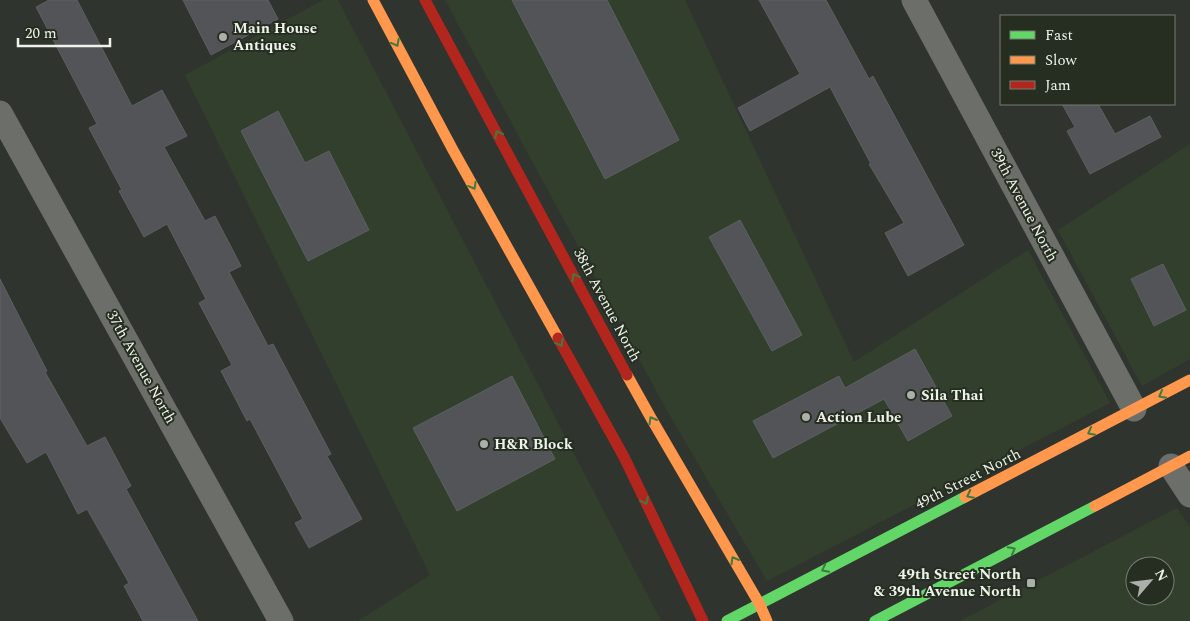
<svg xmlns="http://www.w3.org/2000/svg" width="1190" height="621" font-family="Spectral,serif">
<rect width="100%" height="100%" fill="#30342e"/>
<!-- built -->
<path fill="#333f2d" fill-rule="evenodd" d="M323,0h15l323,621h-303l72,-46 -245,-500z
M445,0h240l169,362 174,-112 82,153 -343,178 -101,-172z
M1190,144v215l-48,27 -84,-156z
M1177,508l13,19v94h-230zM1135,566h30v30h-30z"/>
<!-- building -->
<path fill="#535458" stroke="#5d5f60" d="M49,0h28l55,106 30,-16 25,46 -23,11 41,74 10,-5 26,50 -12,6 39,74 5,-2 58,110 -4,2 35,63 -53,29 -14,-25 8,-4 -53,-100 -3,2 -26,-50 11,-6 -33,-62 7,-4 -39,-75 -23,13 -25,-46 3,-1 -33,-62 8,-4 -61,-117z
M183,0h85l10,19 -67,36z
M512,0h95l72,140 -74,39z
M759,0h67l43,79 4,-3 91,169 -56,31 -23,-43 19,-10 -35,-59h2l-41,-77 -80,44 -12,-23 62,-34z
M1062,104h36l17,30 35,-18 11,21 -71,37 -23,-43 8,-4z
M278,111l27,52 24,-12 40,79 -61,31 -67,-130z
M740,220l62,115 -30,16 -63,-114z
M1163,264l23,46 -32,16 -23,-47z
M0,279l47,92 -2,1 42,74 18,-9 26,49 -5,3 72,132h-55l-19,-35 5,-3 -42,-74 -9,5 -32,-62 -19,11 -27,-45z
M915,349l37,67 -44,25 -24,-42 -111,59 -20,-37 86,-45 6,12z
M512,376l43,83 -98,52 -44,-83z"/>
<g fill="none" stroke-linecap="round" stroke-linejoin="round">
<!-- street -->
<path stroke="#6c6e6a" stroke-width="25" d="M914,0l220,409
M0,113l281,508
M1171,466l19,29"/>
<!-- fast -->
<path stroke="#63d668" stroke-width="11" d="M727,621l238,-124
M875,621l220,-115"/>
<!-- slow -->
<path stroke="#ff974d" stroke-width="11" d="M373,0l80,150 105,188
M627,375l24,43 108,185 8,18
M965,497l225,-117
M1095,506l95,-50"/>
<!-- jam -->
<path stroke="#b3261e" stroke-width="11" d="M425,0l202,375
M558,338l66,119 79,164"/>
</g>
<!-- one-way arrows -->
<defs><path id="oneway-chevron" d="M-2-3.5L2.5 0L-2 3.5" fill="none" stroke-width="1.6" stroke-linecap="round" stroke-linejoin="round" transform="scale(1.25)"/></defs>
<g stroke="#417a40">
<use href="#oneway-chevron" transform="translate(396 43) rotate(62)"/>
<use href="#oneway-chevron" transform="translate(498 134) rotate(-118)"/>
<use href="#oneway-chevron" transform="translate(473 186) rotate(61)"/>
<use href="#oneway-chevron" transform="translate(575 277) rotate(-118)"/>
<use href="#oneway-chevron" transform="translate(560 343) rotate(61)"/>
<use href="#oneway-chevron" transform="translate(1162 395) rotate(152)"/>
<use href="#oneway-chevron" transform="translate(652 420) rotate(-120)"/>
<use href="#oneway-chevron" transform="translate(1091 432) rotate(152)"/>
<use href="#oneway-chevron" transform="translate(970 495) rotate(153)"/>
<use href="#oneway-chevron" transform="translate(645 501) rotate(64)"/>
<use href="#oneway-chevron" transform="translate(1012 550) rotate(-28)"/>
<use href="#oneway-chevron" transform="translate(734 560) rotate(-120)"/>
<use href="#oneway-chevron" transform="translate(825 569) rotate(153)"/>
</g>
<!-- markers -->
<g fill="#abb0a8" stroke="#252e20" stroke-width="2">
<circle cx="223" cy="37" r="5"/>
<circle cx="911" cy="395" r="5"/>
<circle cx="806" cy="417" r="5"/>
<circle cx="484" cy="444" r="5"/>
<rect x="1026" y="578" width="10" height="10" rx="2.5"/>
</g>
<g text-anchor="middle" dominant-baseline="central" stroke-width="4" stroke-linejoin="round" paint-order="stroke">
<!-- poi labels -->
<g font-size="15" font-weight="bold" fill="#edf3ea" stroke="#252e20" text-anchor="start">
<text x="233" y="28">Main House<tspan x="233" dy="17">Antiques</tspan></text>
<text x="921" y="395">Sila Thai</text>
<text x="816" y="417">Action Lube</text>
<text x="494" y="444">H&amp;R Block</text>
<text x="1021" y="574" text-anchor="end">49th Street North<tspan x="1021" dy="17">&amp; 39th Avenue North</tspan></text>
</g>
<!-- street labels -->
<g font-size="15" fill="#edf3ea" stroke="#252e20">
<text transform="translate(1024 205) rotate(62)">39th Avenue North</text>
<text transform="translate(607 305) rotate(62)">38th Avenue North</text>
<text transform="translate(141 367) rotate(61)">37th Avenue North</text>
<text transform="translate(968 479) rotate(-27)">49th Street North</text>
</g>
</g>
<!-- legend -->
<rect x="1000" y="15" width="175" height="90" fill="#252e20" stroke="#757d71"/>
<rect x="1010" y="31" width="25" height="8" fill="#63d668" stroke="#757d71"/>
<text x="1045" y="40" font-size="15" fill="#edf3ea">Fast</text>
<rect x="1010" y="56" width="25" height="8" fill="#ff974d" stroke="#757d71"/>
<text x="1045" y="65" font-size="15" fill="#edf3ea">Slow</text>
<rect x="1010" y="81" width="25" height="8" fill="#b3261e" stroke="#757d71"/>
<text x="1045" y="90" font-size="15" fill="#edf3ea">Jam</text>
<!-- north arrow -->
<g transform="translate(1150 581) rotate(62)"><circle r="24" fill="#252e20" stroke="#757d71"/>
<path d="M0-4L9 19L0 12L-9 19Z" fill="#abb0a8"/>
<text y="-8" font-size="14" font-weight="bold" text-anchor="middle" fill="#edf3ea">N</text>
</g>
<!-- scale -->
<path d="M18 38v8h92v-8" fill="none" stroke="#edf3ea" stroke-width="2.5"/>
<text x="25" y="38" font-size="15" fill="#edf3ea" stroke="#252e20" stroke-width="4" paint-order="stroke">20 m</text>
</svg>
